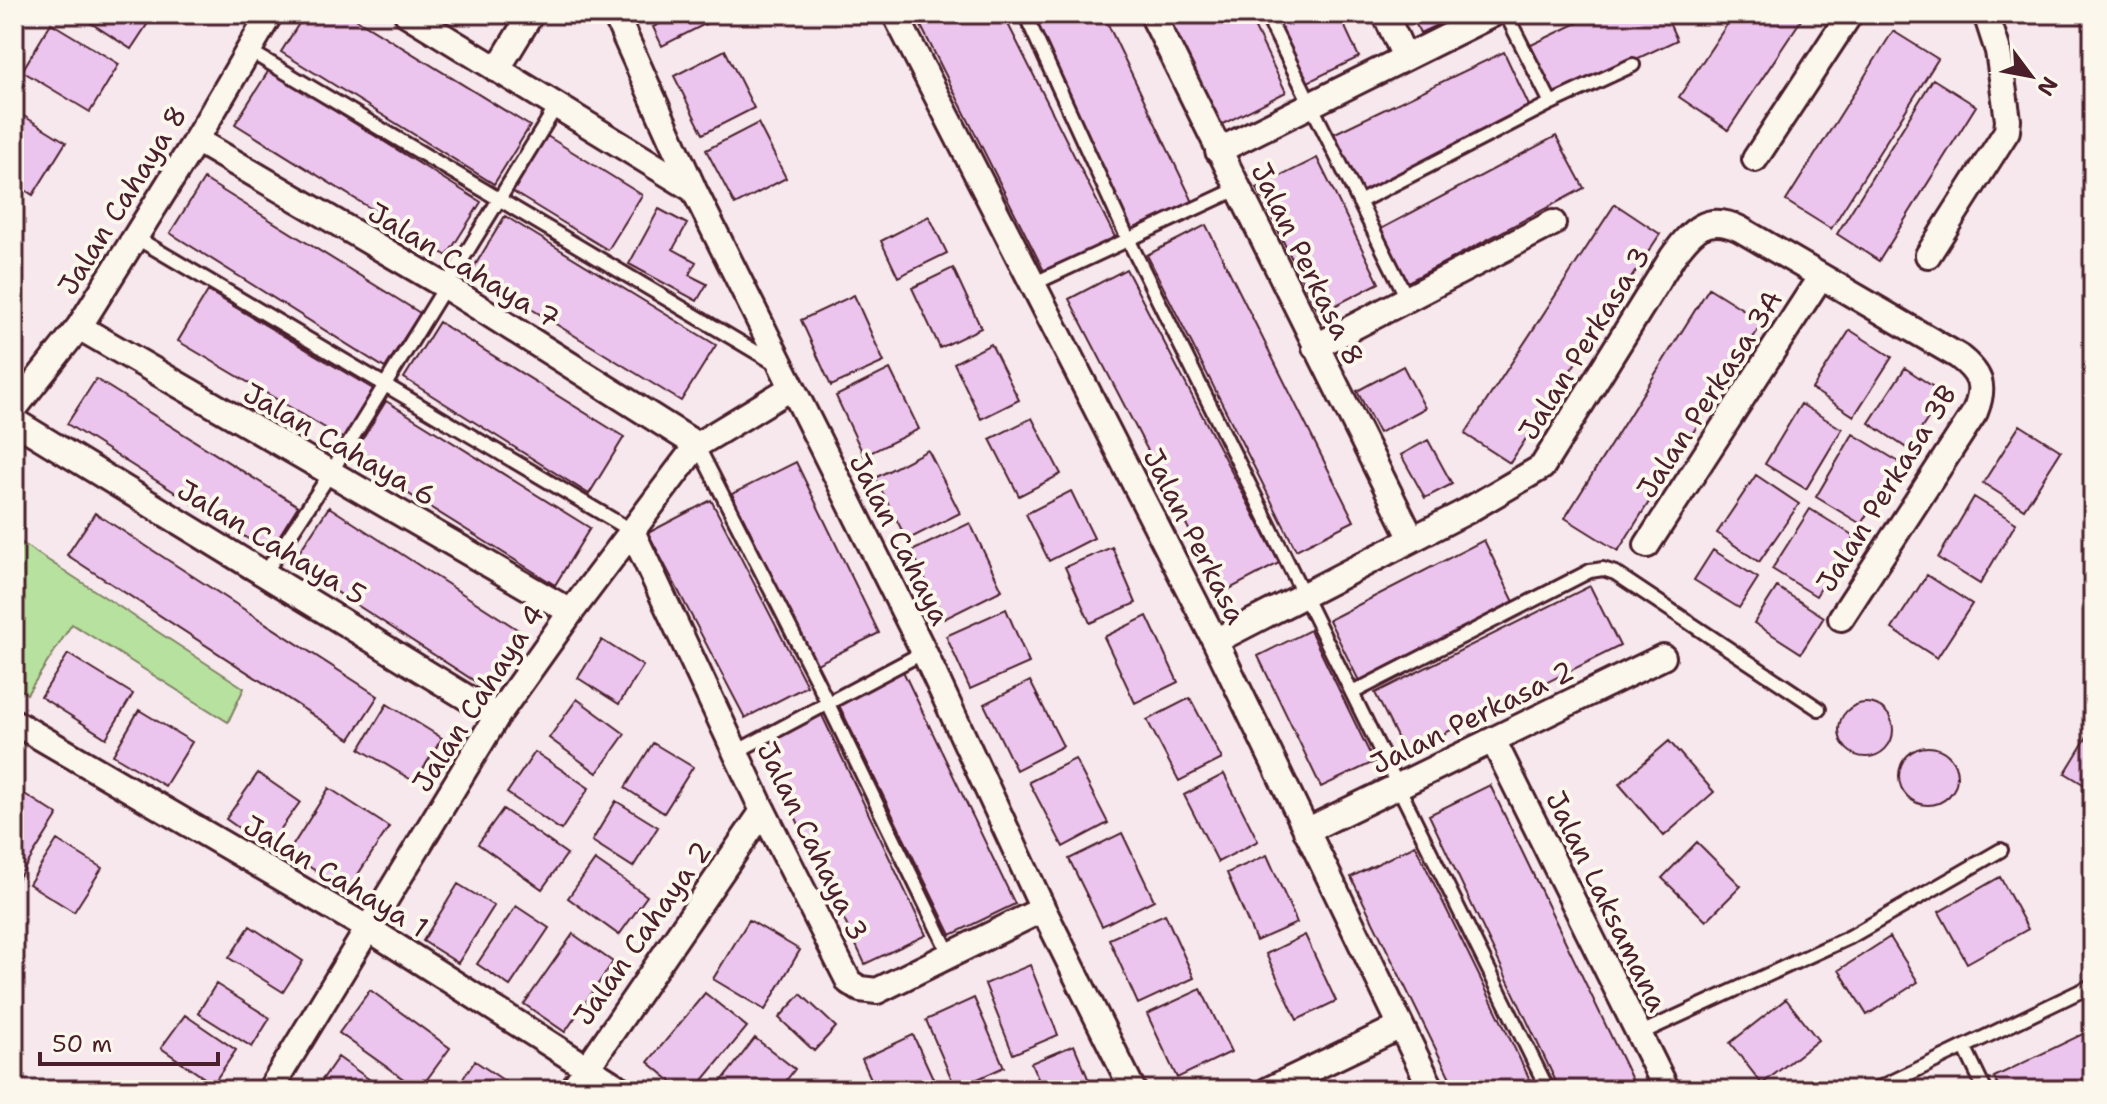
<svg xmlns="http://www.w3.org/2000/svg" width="2107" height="1104" font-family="'Shantell Sans',sans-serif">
<rect width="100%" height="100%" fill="#f6e8ed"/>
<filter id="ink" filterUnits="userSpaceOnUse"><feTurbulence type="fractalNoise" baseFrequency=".0125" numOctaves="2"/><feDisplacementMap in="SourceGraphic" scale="16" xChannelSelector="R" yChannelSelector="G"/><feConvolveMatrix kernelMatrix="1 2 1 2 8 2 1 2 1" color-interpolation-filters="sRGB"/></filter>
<g filter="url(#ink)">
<!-- green -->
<path fill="#b7e19e" stroke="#808064" stroke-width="2" d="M14,538l230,150 -16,34 -156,-98 -45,70 -13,-9v-42l9,-18 -9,-5z"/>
<!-- building -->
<path fill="#ecc5ee" stroke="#4a1f2b" stroke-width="2" d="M77,14h77l-23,35z
M305,14h43l182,112 -36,58 -213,-132z
M467,14h19l-5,8z
M679,14h28l4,7 -49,25 -9,-19z
M915,14h88l114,227 -70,36z
M1027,14h76l91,190 -61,30z
M1165,14h83l38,78 -67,34z
M1271,14h68l20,43 -55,27z
M1411,14h49l-40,19z
M1596,14h69l12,26 -124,58 -24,-52z
M1734,14h71l-77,116 -49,-33z
M51,23l68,41 -29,48 -68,-41z
M1893,31l45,28 -107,170 -45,-28z
M725,50l29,58 -51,26 -29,-58z
M1504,52l28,60 -172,82 -29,-59z
M269,70l212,132 -34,54 -212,-132z
M1933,79l43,27 -97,155 -42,-27z
M14,110l52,32 -33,53 -19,-12z
M758,123l28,55 -51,27 -29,-55z
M547,136l95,59 -34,55 -95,-58z
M1556,136l28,52 -180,96 -27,-53z
M1317,158l62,125 -60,31 -62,-126z
M204,179l216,134 -35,55 -215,-135z
M1615,204l45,30 -150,229 -45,-29z
M659,209l28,15 -14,25 23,13 -7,13 18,9 -10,17 -68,-37z
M505,216l211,129 -35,56 -210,-129z
M929,216l18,37 -49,24 -17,-36z
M1206,225l148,296 -58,29 -149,-295z
M953,268l28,60 -41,20 -28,-60z
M1126,269l153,294 -57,30 -153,-294z
M1709,288l54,34 -145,229 -53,-33z
M208,291l165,98 -29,50 -166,-98z
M854,295l30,67 -53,24 -30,-66z
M439,322l185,115 -35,57 -185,-116z
M1850,330l42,27 -38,59 -42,-27z
M991,344l28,56 -38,19 -27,-56z
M1403,366l22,42 -46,25 -22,-42z
M1905,368l39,26 -36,55 -39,-26z
M890,369l29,60 -55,27 -28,-60z
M96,379l202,127 -29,46 -202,-128z
M386,401l204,127 -35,57 -204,-127z
M1801,404l41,25 -36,60 -41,-25z
M1032,418l29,56 -42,22 -29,-57z
M2020,425l41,26 -37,58 -41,-26z
M1853,434l46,28 -38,62 -45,-27z
M1428,440l24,44 -27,14 -24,-43z
M928,450l32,63 -53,27 -32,-62z
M796,462l83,171 -64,32 -83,-171z
M1756,475l43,29 -40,58 -42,-29z
M1071,491l23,47 -45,23 -23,-47z
M1974,497l42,26 -36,61 -42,-26z
M711,500l96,186 -62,32 -97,-185z
M329,507l194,126 -36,56 -195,-126z
M1810,509l44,27 -38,60 -44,-27z
M95,513l283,183 -28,43 -283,-184z
M970,523l32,67 -58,29 -32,-68z
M1484,540l30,62 -155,79 -30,-61z
M1112,547l24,56 -46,20 -25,-56z
M1713,550l45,28 -19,30 -45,-28z
M1927,575l45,29 -35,54 -45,-29z
M1590,586l30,60 -215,107 -30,-60z
M1777,587l47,30 -23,36 -47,-30z
M1006,609l23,54 -59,26 -24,-53z
M1147,616l31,66 -43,21 -31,-66z
M1310,630l64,132 -53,25 -63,-131z
M602,640l41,26 -24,38 -41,-26z
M68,654l65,40 -27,44 -65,-41z
M901,667l114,237 -64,31 -115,-236z
M1030,681l33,65 -47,24 -32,-66z
M1190,698l32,61 -43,22 -32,-61z
M577,699l48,35 -28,39 -48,-35z
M1839 730a27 27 0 1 1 54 0a27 27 0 1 1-54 0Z
M387,704l55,34 -27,44 -55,-33z
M819,709l107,226 -61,29 -107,-226z
M139,710l53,32 -27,44 -52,-31z
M2093,727v63l-28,-17z
M1669,741l45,51 -50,44 -45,-52z
M653,743l40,24 -29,46 -39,-25z
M1899 776a29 29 0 1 1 58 0a29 29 0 1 1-58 0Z
M535,752l54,36 -28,42 -54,-37z
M1075,759l33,64 -45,24 -34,-65z
M258,773l42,29 -33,46 -41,-29z
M1224,774l34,67 -40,21 -34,-67z
M1490,785l147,305h-77l-131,-275z
M329,788l60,39 -42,64 -59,-38z
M23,793l35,22 -44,70v-77z
M616,801l42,26 -25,40 -41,-26z
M503,809l64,45 -25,35 -64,-45z
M1122,833l32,67 -52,26 -33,-67z
M57,840l45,28 -28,44 -45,-28z
M1697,842l44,44 -35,35 -44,-43z
M1415,845l120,245h-79l-105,-213z
M1267,855l30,68 -41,18 -29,-68z
M595,860l52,36 -28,39 -51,-37z
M2000,877l28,52 -61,34 -28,-51z
M458,884l36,22 -36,57 -35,-22z
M516,906l33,22 -39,58 -33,-22z
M1165,914l29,64 -56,26 -29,-65z
M749,920l51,30 -35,60 -52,-31z
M250,926l53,35 -20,31 -54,-34z
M573,934l40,28 -48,70 -41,-28z
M1305,935l31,66 -39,19 -31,-66z
M1890,937l28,45 -51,33 -28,-45z
M1030,965l28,70 -45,19 -28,-70z
M216,984l54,34 -18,29 -54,-34z
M1201,989l30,63 -54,26 -30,-64z
M370,990l80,58 -31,42 -80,-57z
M705,993l42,34 -52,63h-13l-34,-28z
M801,994l35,33 -22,24 -35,-33z
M974,998l30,69 -48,22 -30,-69z
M1786,999l32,41 -56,44 -32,-41z
M185,1015l51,35 -23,34 -52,-36z
M2093,1029v61h-93l-6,-13z
M913,1035l25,54 -62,1 -14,-31z
M755,1038l40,31 -16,21h-64z
M1074,1045l19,45h-50l-12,-27z
M338,1057l46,33h-69z
M475,1061l43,29h-63z"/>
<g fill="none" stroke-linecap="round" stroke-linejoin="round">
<defs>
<path id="service" d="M1025,14l103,225 420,851
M1266,14l141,284
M1506,14l45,89
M248,50l530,315
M1359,202l192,-99 82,-38
M135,237l497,294
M1033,284l204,-95
M697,445l118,232 135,278
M265,573l65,-99 226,-367
M1352,693l238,-122 13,-2 12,4 204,136
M736,752l188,-100
M1639,1034l211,-97 151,-87
M1965,1048l20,42
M1875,1090l218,-105"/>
<path id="minor" d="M407,14l287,176
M615,14l79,176 230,462 119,257 90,181
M895,14l320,627 217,449
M1152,14l260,525
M1385,14l20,43
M497,70l34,-56
M196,140l249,146 252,159
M1218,151l275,-137
M1755,159l95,-145
M1928,255l79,-124 1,-11 -10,-69 -12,-37
M79,327l492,285
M1315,347l238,-124
M14,409l65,-82 117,-187 74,-126
M14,421l483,295
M632,531l131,280 86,171 11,7 17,2 166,-82
M1647,545l174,-269
M1215,641l252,-130 75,-44 131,-211c19,-26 34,-43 67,-27l218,127c22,17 28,29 17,56l-134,206
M14,722l355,207 253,161
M1493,740l174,350
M1306,831l357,-174
M270,1090l227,-374 74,-104 126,-167 94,-57
M572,1090l191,-279
M1268,1090l133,-64"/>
</defs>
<!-- service casing -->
<use href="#service" stroke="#4a1f2b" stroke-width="18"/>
<!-- minor casing -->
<use href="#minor" stroke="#4a1f2b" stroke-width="30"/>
<!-- service -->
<use href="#service" stroke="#fbf7ec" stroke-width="12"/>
<!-- minor -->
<use href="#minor" stroke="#fbf7ec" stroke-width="24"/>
</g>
</g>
<g text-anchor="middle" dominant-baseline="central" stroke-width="8" stroke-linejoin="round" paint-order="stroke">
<!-- street labels -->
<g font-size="28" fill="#4a1f2b" stroke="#fbf7ec">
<text transform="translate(122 200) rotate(-58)">Jalan Cahaya 8</text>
<text transform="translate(1308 264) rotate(64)">Jalan Perkasa 8</text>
<text transform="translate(464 265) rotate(31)">Jalan Cahaya 7</text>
<text transform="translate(1584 343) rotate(-58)">Jalan Perkasa 3</text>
<text transform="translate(1709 394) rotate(-57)">Jalan Perkasa 3A</text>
<text transform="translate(340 444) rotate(30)">Jalan Cahaya 6</text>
<text transform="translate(1886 488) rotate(-58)">Jalan Perkasa 3B</text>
<text transform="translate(1195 536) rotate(63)">Jalan Perkasa</text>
<text transform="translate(900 539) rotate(63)">Jalan Cahaya</text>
<text transform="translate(272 542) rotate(31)">Jalan Cahaya 5</text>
<text transform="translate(478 698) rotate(-57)">Jalan Cahaya 4</text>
<text transform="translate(1472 717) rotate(-26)">Jalan Perkasa 2</text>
<text transform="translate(813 841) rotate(64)">Jalan Cahaya 3</text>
<text transform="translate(336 876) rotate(31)">Jalan Cahaya 1</text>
<text transform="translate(1607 901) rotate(64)">Jalan Laksamana</text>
<text transform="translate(642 933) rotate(-55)">Jalan Cahaya 2</text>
</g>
</g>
<!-- margin -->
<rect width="2107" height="1104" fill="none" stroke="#fbf7ec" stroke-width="48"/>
<rect x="24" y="24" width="2059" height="1056" fill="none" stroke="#4a1f2b" stroke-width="3" filter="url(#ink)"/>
<!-- north arrow -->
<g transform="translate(2031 76) rotate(122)" stroke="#fbf7ec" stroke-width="6" paint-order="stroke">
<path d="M0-6L14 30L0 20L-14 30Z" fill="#4a1f2b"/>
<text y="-12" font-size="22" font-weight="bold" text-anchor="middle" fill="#4a1f2b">N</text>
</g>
<!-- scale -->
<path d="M40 1052v12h178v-12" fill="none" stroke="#4a1f2b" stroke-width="4"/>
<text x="52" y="1052" font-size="24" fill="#4a1f2b" stroke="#fbf7ec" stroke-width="6" paint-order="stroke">50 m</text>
</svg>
